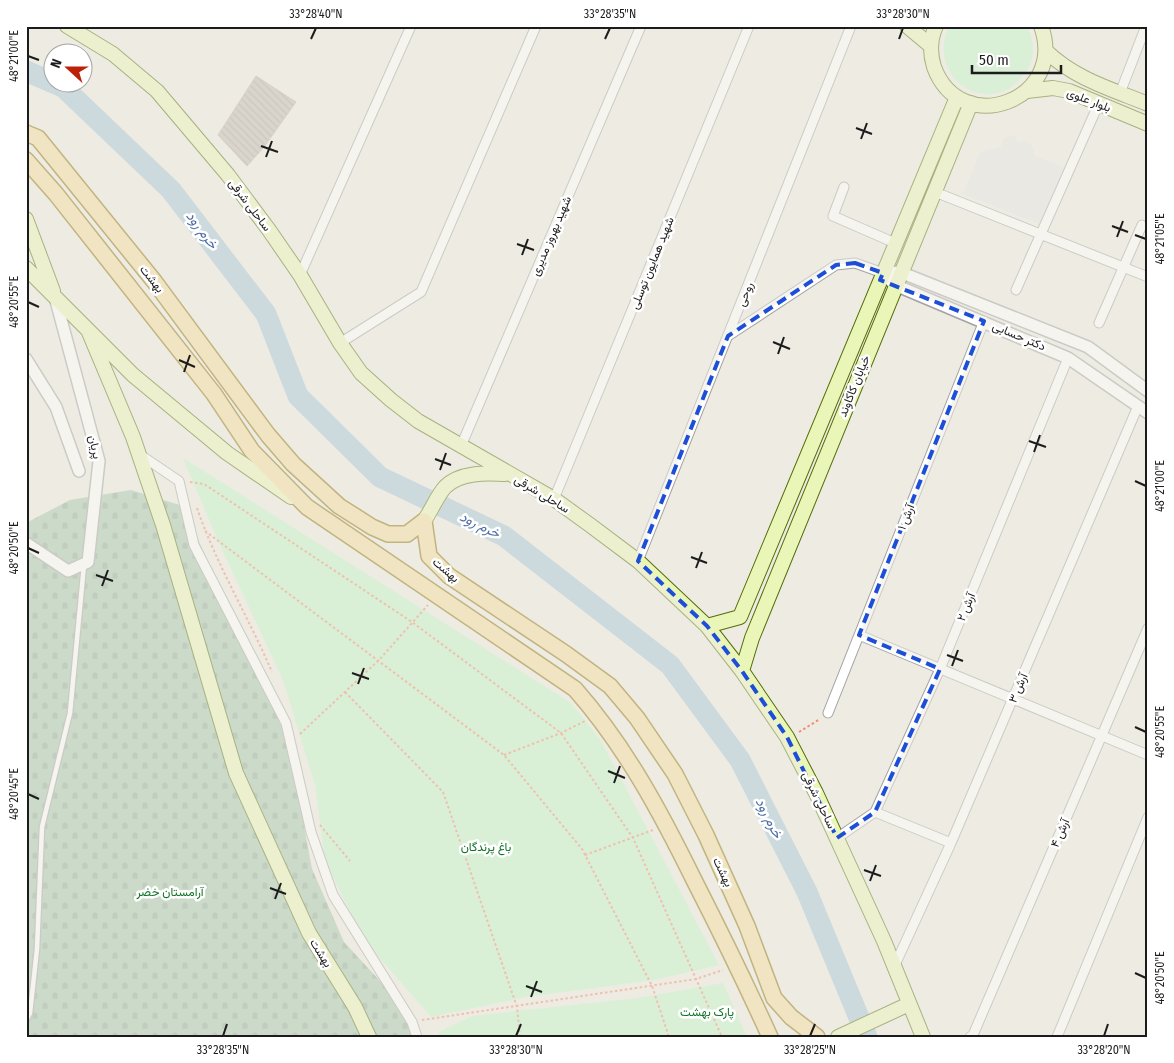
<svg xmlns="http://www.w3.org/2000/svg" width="1174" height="1063" font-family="'Fira Sans Condensed',Vazirmatn,sans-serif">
<defs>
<pattern id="cemetery-stones" width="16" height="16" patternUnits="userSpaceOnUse" patternTransform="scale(1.25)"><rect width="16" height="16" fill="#a4c5ad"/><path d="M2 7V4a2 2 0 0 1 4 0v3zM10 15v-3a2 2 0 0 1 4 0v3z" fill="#8da994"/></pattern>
<pattern id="building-back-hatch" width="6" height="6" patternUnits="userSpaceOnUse" patternTransform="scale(1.25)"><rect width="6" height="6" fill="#c1bab2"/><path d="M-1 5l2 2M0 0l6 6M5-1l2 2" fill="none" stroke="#a59f98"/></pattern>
</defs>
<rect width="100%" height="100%" fill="#edebe2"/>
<!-- cemetery -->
<path fill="url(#cemetery-stones)" d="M131,490l52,16 105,235 24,128 32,73 73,79 3,16h-394v-514l44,-23z"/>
<!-- park -->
<path fill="#c0f6cb" d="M949,26h78c7,14 9,31 0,44 -32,52 -103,12 -78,-44z
M183,458l388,245 30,38 118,224 -65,15 -128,17 -95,20 -68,-78 -38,-79 -10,-75 -32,-105 -64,-137z
M723,983l24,54h-307l-1,-5 33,-16 166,-18z"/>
<!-- parking -->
<path fill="#e4e4e4" d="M1014,135l4,8 7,-2 6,4 3,4 -1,6 31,13 -24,56 -77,-30 17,-42 21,-5 3,-9z"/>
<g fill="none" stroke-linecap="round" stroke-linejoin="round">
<!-- river -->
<path stroke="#a4c6d9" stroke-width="21" d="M26,71l37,16 108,103 95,124 32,82 82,81 124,59 166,129 70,95 67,132 60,145"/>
</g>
<!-- building -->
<path fill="url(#building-back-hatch)" stroke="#beb3a5" d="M256,76l40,26 -32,45 -17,19 -29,-31z"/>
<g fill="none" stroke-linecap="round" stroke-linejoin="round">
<defs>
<path id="service" d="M26,1021l4,-8 7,-64 5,-122 28,-114 14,-148"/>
<path id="minor" d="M1120,93l26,-67
M844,187l-11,29 62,27
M935,192l213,85
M300,275l111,-249
M1016,290l83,-187
M1099,323l43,-98
M728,336l108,-71 19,-2 28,10
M340,343l81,-51 115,-266
M461,446l180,-420
M139,454l40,27 15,64 92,178 25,109 22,63 79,127 5,15
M554,499l195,-473
M638,561l213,-535
M859,635l289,120
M828,713l156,-392
M875,812l76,31
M837,838l38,-26 65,-143 128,-311
M894,967l57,-124 187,-437
M970,1037l3,-2 175,-407
M1057,1037l91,-220"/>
<path id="tertiary" d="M883,273l12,12 173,73 80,55
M883,273l17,-1 188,75 60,44
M26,359l30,48 23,64
M26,543l42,28 20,-9 11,-101 -44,-164"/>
<path id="secondary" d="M67,26l46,28 44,37 71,84 41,55 31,45 40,68 21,30 30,27 27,21 136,78 36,26 48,36 69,65 35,45 45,66 29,56 68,148 39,96
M907,26l24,20
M936,26c-6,13 -6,28 -2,41 27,73 134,33 107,-41
M1046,51c29,28 65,38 102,53
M1027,91l26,-3 16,3 79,33
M26,219l27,72
M26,268l107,107 94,78 64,44
M88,330l45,107 30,88 73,248 73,160 46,74 14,30
M424,521c7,-10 13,-25 21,-34 15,-15 41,-14 60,-13
M707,626l33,-9 217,-520
M742,671l10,-33 219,-535
M838,1037l71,-33"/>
<path id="primary" d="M26,133l12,5 116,143 114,154 25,29 46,42 33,21 16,7h19l17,-13
M26,160l30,34 158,200 38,57 55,56 268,182c51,58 86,124 120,193 26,51 51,102 75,155
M424,521l5,35 20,20 117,78 44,32 27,32 38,56 31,61 41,91 27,72 17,19 26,20"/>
</defs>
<!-- service casing -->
<use href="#service" stroke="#a3a3a3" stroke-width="7"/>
<!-- minor casing -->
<use href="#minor" stroke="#a3a3a3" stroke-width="11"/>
<!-- tertiary casing -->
<use href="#tertiary" stroke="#a3a3a3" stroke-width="14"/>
<!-- secondary casing -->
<use href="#secondary" stroke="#556c0a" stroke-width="16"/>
<!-- primary casing -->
<use href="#primary" stroke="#8c7208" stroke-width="18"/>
<!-- path -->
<path stroke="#f28d6e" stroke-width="2" stroke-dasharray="2.5 2.5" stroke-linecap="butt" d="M190,482l14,2 208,138 149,111 72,105 89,199
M197,508c19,56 52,110 75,164
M205,531l299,224 78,94 70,137 17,51
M345,692l98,100 74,215 3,30
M799,732l21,-13
M300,734l79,-74 49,-55
M504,755l57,-22 24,-12
M320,825l30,36
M585,855l68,-25
M422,1020l274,-41 27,-9"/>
<!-- service -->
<use href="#service" stroke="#fff" stroke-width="4.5"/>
<!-- minor -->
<use href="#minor" stroke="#fff" stroke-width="9"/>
<!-- tertiary -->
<use href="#tertiary" stroke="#fff" stroke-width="11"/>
<!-- secondary -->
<use href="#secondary" stroke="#eaf6b7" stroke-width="14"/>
<!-- primary -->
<use href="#primary" stroke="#f7dc9d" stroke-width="15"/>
</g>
<!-- marked area -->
<path d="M0 0H1174V1063H0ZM855,263l28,10 -3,7 104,41 -125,314 81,34 -65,143 -38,26 -50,-101 -45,-66 -35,-45 -69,-65 90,-225 108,-71z" fill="#edebe2" fill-opacity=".55" fill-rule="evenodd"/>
<path fill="none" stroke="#1d4ed8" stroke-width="4" stroke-dasharray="10 6" stroke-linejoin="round" d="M855,263l28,10 -3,7 104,41 -125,314 81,34 -65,143 -38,26 -50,-101 -45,-66 -35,-45 -69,-65 90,-225 108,-71z"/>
<!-- ticks -->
<path fill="none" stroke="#1c1c1c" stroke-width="2" d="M311,39l5,-11M605,39l5,-11M899,39l4,-11M28,56l11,4M856,128l16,6M861,139l6,-16M261,146l17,6M266,157l6,-16M1112,226l16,6M1135,235l11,4M1117,237l6,-16M517,244l17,6M522,255l6,-16M28,302l11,5M773,342l17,7M778,354l6,-17M179,360l16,7M184,372l6,-17M1029,441l17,6M1034,452l6,-17M435,459l16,6M440,470l6,-17M1135,481l11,5M28,548l11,5M691,557l16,6M696,568l6,-16M96,575l17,6M102,586l6,-16M947,655l16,6M952,666l6,-16M352,673l17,6M358,684l6,-16M1135,727l11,5M608,771l17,7M614,783l6,-17M28,794l11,5M864,870l17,6M870,881l6,-16M270,888l16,6M275,899l6,-16M1135,973l11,5M526,986l16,6M531,997l6,-16M223,1036l4,-12M516,1036l5,-12M810,1036l5,-12M1104,1036l4,-12"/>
<g text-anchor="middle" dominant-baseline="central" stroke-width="5" stroke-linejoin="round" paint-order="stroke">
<!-- street labels -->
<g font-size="12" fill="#1c1c1c" stroke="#fff">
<text transform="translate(1089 100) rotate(21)">بلوار علوی</text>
<text transform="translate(250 205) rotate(53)">ساحلی شرقی</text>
<text transform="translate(551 236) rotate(-67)">شهید بهروز مدیری</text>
<text transform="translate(652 263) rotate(-68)">شهید همایون توسلی</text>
<text transform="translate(152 279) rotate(52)">بهشت</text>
<text transform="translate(745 294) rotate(-68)">روحی</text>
<text transform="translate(1019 336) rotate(23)">دکتر حسابی</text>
<text transform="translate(854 386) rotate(-68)">خیابان کاکاوند</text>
<text transform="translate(95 447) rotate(77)">پریان</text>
<text transform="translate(542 494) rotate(31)">ساحلی شرقی</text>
<text transform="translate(906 517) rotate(-68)">آرش ۱</text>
<text transform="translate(446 570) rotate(41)">بهشت</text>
<text transform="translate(966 607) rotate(-68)">آرش ۲</text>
<text transform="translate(1018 688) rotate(-67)">آرش ۳</text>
<text transform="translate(819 800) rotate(64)">ساحلی شرقی</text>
<text transform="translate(1060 833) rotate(-67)">آرش ۴</text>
<text transform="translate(723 872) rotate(65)">بهشت</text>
<text transform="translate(321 953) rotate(58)">بهشت</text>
</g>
<!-- park labels -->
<g font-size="12" fill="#117326" stroke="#fff">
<text x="486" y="847">باغ پرندگان</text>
<text x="170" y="892">آرامستان خضر</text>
<text x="707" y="1012">پارک بهشت</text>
</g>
<!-- water labels -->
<g font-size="14" font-style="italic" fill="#4e6fa6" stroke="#fff">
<text transform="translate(202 230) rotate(53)">خرم رود</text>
<text transform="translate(480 525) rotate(26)">خرم رود</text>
<text transform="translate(769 818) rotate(63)">خرم رود</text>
</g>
</g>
<!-- border -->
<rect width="1174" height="1063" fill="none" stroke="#ffffff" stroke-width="55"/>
<!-- north arrow -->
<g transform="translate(68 68) rotate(291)"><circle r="24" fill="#ffffff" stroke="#a4a4a4"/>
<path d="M0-4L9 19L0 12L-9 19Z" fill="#be210a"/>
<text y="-8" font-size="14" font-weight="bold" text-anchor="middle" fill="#1c1c1c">N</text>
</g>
<!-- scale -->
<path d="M972 65v8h89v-8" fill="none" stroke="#1c1c1c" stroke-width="2.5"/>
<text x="979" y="65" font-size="15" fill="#1c1c1c" stroke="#ffffff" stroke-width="4" paint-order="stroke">50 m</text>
<rect x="28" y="28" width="1118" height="1008" fill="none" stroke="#1c1c1c" stroke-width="2"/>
<g font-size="12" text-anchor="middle" fill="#1c1c1c">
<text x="316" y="18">33°28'40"N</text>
<text x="610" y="18">33°28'35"N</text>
<text x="903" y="18">33°28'30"N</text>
<text transform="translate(14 56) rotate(-90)" y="4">48°21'00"E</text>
<text transform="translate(1160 239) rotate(-90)" y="4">48°21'05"E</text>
<text transform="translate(14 302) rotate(-90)" y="4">48°20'55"E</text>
<text transform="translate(1160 486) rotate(-90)" y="4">48°21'00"E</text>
<text transform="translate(14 548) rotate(-90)" y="4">48°20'50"E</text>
<text transform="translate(1160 732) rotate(-90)" y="4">48°20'55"E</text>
<text transform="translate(14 794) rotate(-90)" y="4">48°20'45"E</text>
<text transform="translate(1160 978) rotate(-90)" y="4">48°20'50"E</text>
<text x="223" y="1054">33°28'35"N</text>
<text x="516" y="1054">33°28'30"N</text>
<text x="810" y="1054">33°28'25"N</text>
<text x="1104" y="1054">33°28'20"N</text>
</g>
</svg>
